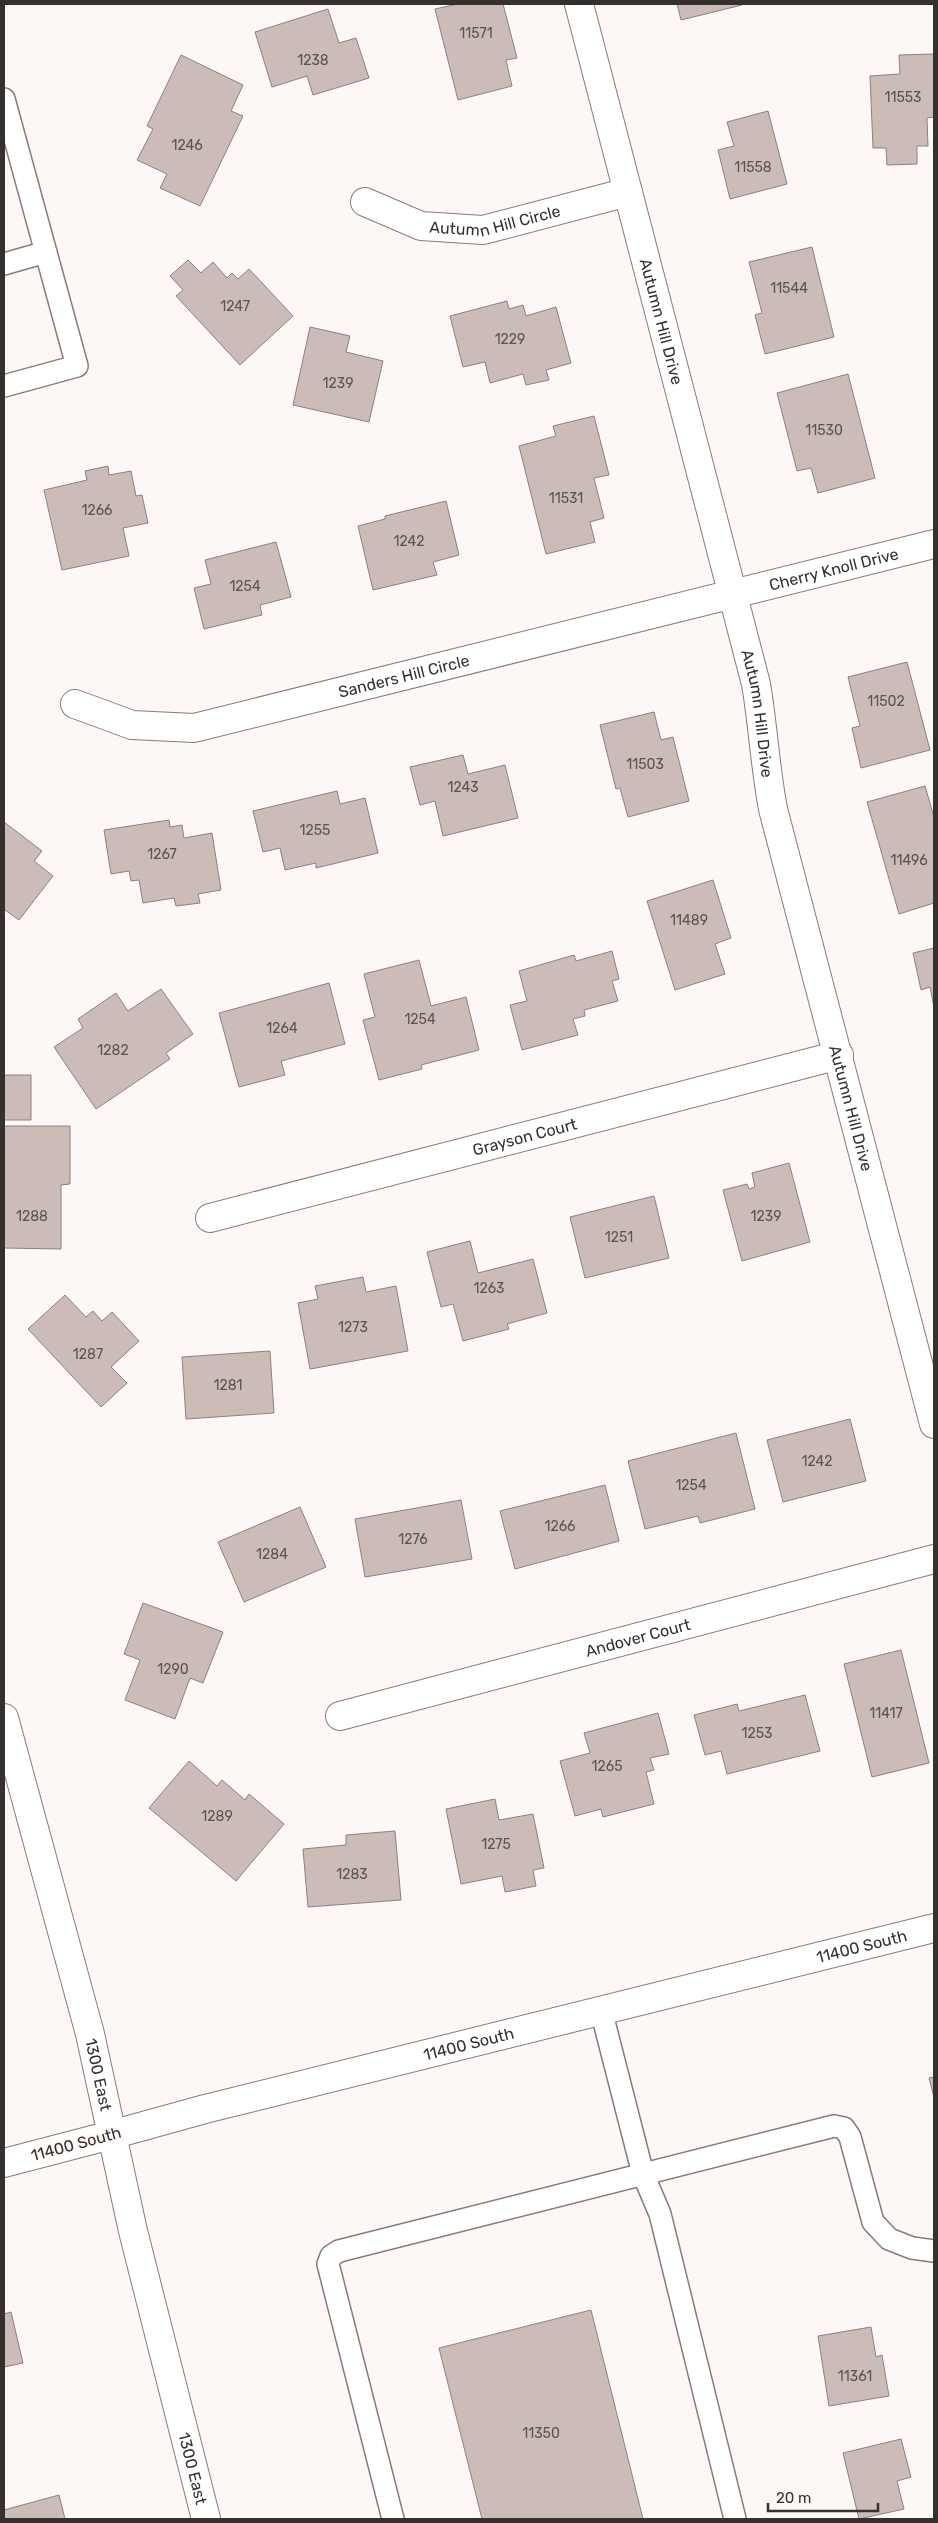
<svg xmlns="http://www.w3.org/2000/svg" width="938" height="2523" font-family="Rubik,sans-serif">
<rect width="100%" height="100%" fill="#fdf7f5"/>
<!-- building -->
<path fill="#cbbcb8" stroke="#8e807d" d="M458,4h45l14,54 -11,2 6,26 -54,14 -23,-91z
M677,4h65v1l-61,15z
M328,9l11,34 17,-5 13,40 -56,17 -6,-19 -35,11 -17,-55z
M934,54v63l-7,1 1,28h-11v18l-30,1 -1,-17h-13l-3,-72 30,-2 -1,-19z
M181,55l62,30 -12,26 12,5 -43,90 -40,-18 7,-14 -30,-14 16,-31 -6,-3z
M768,111l19,73 -57,15 -12,-49 16,-4 -7,-24z
M812,247l22,90 -69,17 -10,-39 7,-2 -13,-51z
M188,260l13,13 12,-11 14,16 5,-5 6,6 11,-10 44,47 -53,49 -64,-69 7,-6 -13,-14z
M507,301l2,8 14,-4 3,11 30,-9 15,56 -25,7 3,10 -23,5 -3,-11 -33,9 -5,-21 -22,5 -13,-51z
M310,327l40,9 -4,16 37,9 -14,61 -76,-17z
M848,374l27,104 -57,15 -7,-25 -14,3 -20,-78z
M594,416l15,59 -15,3 10,40 -14,4 5,20 -49,12 -27,-108 37,-10 -3,-10z
M108,466l1,9 22,-4 5,25 6,-1 6,28 -25,5 6,28 -67,14 -18,-80 43,-10 -2,-9z
M446,501l13,54 -26,7 4,13 -64,15 -15,-64 27,-7v-3z
M276,542l15,55 -31,8 2,10 -58,14 -10,-41 17,-4 -6,-24z
M907,662l23,88 -69,18 -9,-40 8,-2 -12,-49z
M654,712l7,28 12,-3 16,64 -61,16 -8,-29 -4,1 -16,-64z
M463,755l5,19 37,-9 13,53 -75,18 -8,-35 -15,4 -10,-38z
M925,786l9,31v86l-35,11 -32,-112z
M337,791l3,13 25,-6 13,55 -62,15v-5l-31,7 -5,-22 -17,4 -10,-41z
M169,820l1,7 12,-2 2,13 28,-5 9,57 -23,4 2,9 -24,3 -2,-8 -31,5 -4,-23 -8,1 -2,-10 -18,3 -7,-44z
M4,822l38,29 -8,10 19,15 -34,44 -14,-10 -1,2z
M713,880l18,58 -16,6 10,30 -50,16 -28,-89z
M934,948v59l-4,-20 -9,3 -8,-37z
M612,951l7,28 -7,2 6,20 -34,9 1,6 -12,3 5,16 -56,15 -12,-45 17,-4 -8,-30 55,-16 2,6z
M419,960l12,46 35,-9 13,53 -58,15 1,4 -43,11 -16,-60 12,-3 -11,-43z
M329,983l16,61 -64,17 4,14 -46,12 -20,-74z
M161,989l32,45 -27,19 4,6 -74,50 -42,-62 29,-19 -5,-9 38,-26 12,18z
M4,1075h27v45h-27z
M4,1126h66v58l-9,1v64l-57,-1z
M789,1163l21,79 -68,19 -19,-71 24,-6 2,5 6,-2 -3,-14z
M654,1196l15,62 -84,20 -15,-61z
M470,1241l8,32 55,-14 14,54 -40,11 2,5 -46,12 -10,-37 -12,3 -14,-55z
M363,1277l3,15 30,-6 12,65 -98,18 -12,-66 20,-4 -3,-13z
M65,1295l21,22 7,-6 9,10 10,-9 27,29 -28,26 16,16 -26,24 -73,-78z
M270,1351l4,62 -88,6 -4,-62z
M850,1419l16,62 -83,21 -16,-62z
M736,1433l19,76 -55,14 -2,-7 -53,13 -17,-68z
M605,1485l14,56 -104,28 -15,-58z
M461,1500l11,59 -107,18 -10,-58z
M300,1507l26,60 -82,35 -26,-60z
M143,1603l80,29 -20,51 -13,-5 -15,41 -50,-19 15,-40 -16,-6z
M901,1650l28,113 -57,14 -28,-113z
M805,1695l15,56 -93,23 -6,-23 -16,4 -11,-40 43,-11 2,7z
M658,1713l11,41 -19,4 4,12 -8,2 8,32 -51,13 -2,-8 -26,7 -15,-55 30,-8 -6,-20z
M189,1761l28,25 5,-6 23,20 4,-6 35,30 -48,57 -87,-73z
M495,1799l4,21 34,-6 11,54 -11,2 3,16 -31,6 -3,-16 -41,8 -15,-75z
M395,1831l6,69 -93,7 -5,-58 43,-4v-10z
M934,2077v20l-5,-19z
M591,2310l52,209h-161l-43,-171z
M11,2312l12,51 -19,4v-53z
M871,2327l5,30 6,-2 7,41 -60,10 -11,-70z
M901,2439l10,38 -14,4 7,28 -45,10 -16,-66z
M59,2495l6,24h-61v-9z"/>
<g fill="none" stroke-linecap="round" stroke-linejoin="round">
<defs>
<path id="service" d="M4,99l73,267 -73,20
M4,264l42,-12
M601,2010l42,164 17,40 75,305
M393,2519l-65,-255 3,-8 8,-5 495,-125 10,2 6,9 23,85 16,17 23,9 22,3"/>
<g id="minor">
<path id="s1" d="M579,4l177,680c7,41 9,83 17,125l161,615"/>
<path id="s2" d="M365,202l56,24 62,4 145,-38"/>
<path id="s3" d="M75,704l57,21 62,3 740,-184"/>
<path id="s4" d="M210,1218l629,-163"/>
<path id="s5" d="M340,1716l594,-157"/>
</g>
<path id="secondary" d="M4,2163l107,-28"/>
<g id="primary">
<path id="s6" d="M4,1718l86,316 43,197 73,288"/>
<path id="s7" d="M111,2135l94,-26 729,-181"/>
</g>
</defs>
<!-- service casing -->
<use href="#service" stroke="#897b77" stroke-width="24"/>
<!-- minor casing -->
<use href="#minor" stroke="#897b77" stroke-width="30"/>
<!-- secondary casing -->
<use href="#secondary" stroke="#897b77" stroke-width="30"/>
<!-- primary casing -->
<use href="#primary" stroke="#897b77" stroke-width="30"/>
<!-- service -->
<use href="#service" stroke="#fff" stroke-width="21"/>
<!-- minor -->
<use href="#minor" stroke="#fff" stroke-width="28"/>
<!-- secondary -->
<use href="#secondary" stroke="#fff" stroke-width="28"/>
<!-- primary -->
<use href="#primary" stroke="#fff" stroke-width="28"/>
</g>
<g text-anchor="middle" dominant-baseline="central" stroke-width="4" stroke-linejoin="round" paint-order="stroke">
<!-- number labels -->
<g font-size="14" fill="#5b5351">
<text x="476" y="33">11571</text>
<text x="313" y="60">1238</text>
<text x="903" y="97">11553</text>
<text x="187" y="145">1246</text>
<text x="753" y="167">11558</text>
<text x="789" y="288">11544</text>
<text x="235" y="306">1247</text>
<text x="510" y="339">1229</text>
<text x="338" y="383">1239</text>
<text x="824" y="430">11530</text>
<text x="566" y="498">11531</text>
<text x="97" y="510">1266</text>
<text x="409" y="541">1242</text>
<text x="245" y="586">1254</text>
<text x="886" y="701">11502</text>
<text x="645" y="764">11503</text>
<text x="463" y="787">1243</text>
<text x="315" y="830">1255</text>
<text x="162" y="854">1267</text>
<text x="909" y="860">11496</text>
<text x="689" y="920">11489</text>
<text x="420" y="1019">1254</text>
<text x="282" y="1028">1264</text>
<text x="113" y="1050">1282</text>
<text x="32" y="1216">1288</text>
<text x="766" y="1216">1239</text>
<text x="619" y="1237">1251</text>
<text x="489" y="1288">1263</text>
<text x="353" y="1327">1273</text>
<text x="88" y="1354">1287</text>
<text x="228" y="1385">1281</text>
<text x="817" y="1461">1242</text>
<text x="691" y="1485">1254</text>
<text x="560" y="1526">1266</text>
<text x="413" y="1539">1276</text>
<text x="272" y="1554">1284</text>
<text x="173" y="1669">1290</text>
<text x="886" y="1713">11417</text>
<text x="757" y="1733">1253</text>
<text x="607" y="1766">1265</text>
<text x="217" y="1816">1289</text>
<text x="496" y="1844">1275</text>
<text x="352" y="1874">1283</text>
<text x="855" y="2376">11361</text>
<text x="541" y="2433">11350</text>
</g>
<!-- street labels -->
<g font-size="16" fill="#36302f" stroke="#fdf7f5">
<text stroke="none"><textPath href="#s2" startOffset="136">Autumn Hill Circle</textPath></text>
<text stroke="none"><textPath href="#s1" startOffset="328">Autumn Hill Drive</textPath></text>
<text stroke="none"><textPath href="#s3" startOffset="782">Cherry Knoll Drive</textPath></text>
<text stroke="none"><textPath href="#s3" startOffset="339">Sanders Hill Circle</textPath></text>
<text stroke="none"><textPath href="#s1" startOffset="732">Autumn Hill Drive</textPath></text>
<text stroke="none"><textPath href="#s1" startOffset="1138">Autumn Hill Drive</textPath></text>
<text stroke="none"><textPath href="#s4" startOffset="325">Grayson Court</textPath></text>
<text stroke="none"><textPath href="#s5" startOffset="308">Andover Court</textPath></text>
<text stroke="none"><textPath href="#s7" startOffset="774">11400 South</textPath></text>
<text stroke="none"><textPath href="#s7" startOffset="369">11400 South</textPath></text>
<text stroke="none"><textPath href="#s6" startOffset="369">1300 East</textPath></text>
<text transform="translate(76 2144) rotate(-15)">11400 South</text>
<text stroke="none"><textPath href="#s6" startOffset="774">1300 East</textPath></text>
</g>
</g>
<!-- border -->
<rect width="938" height="2523" fill="none" stroke="#36302f" stroke-width="10"/>
<!-- scale -->
<path d="M768 2503v8h110v-8" fill="none" stroke="#36302f" stroke-width="2.5"/>
<text x="776" y="2503" font-size="15" fill="#36302f" stroke="#fdf7f5" stroke-width="4" paint-order="stroke">20 m</text>
</svg>
